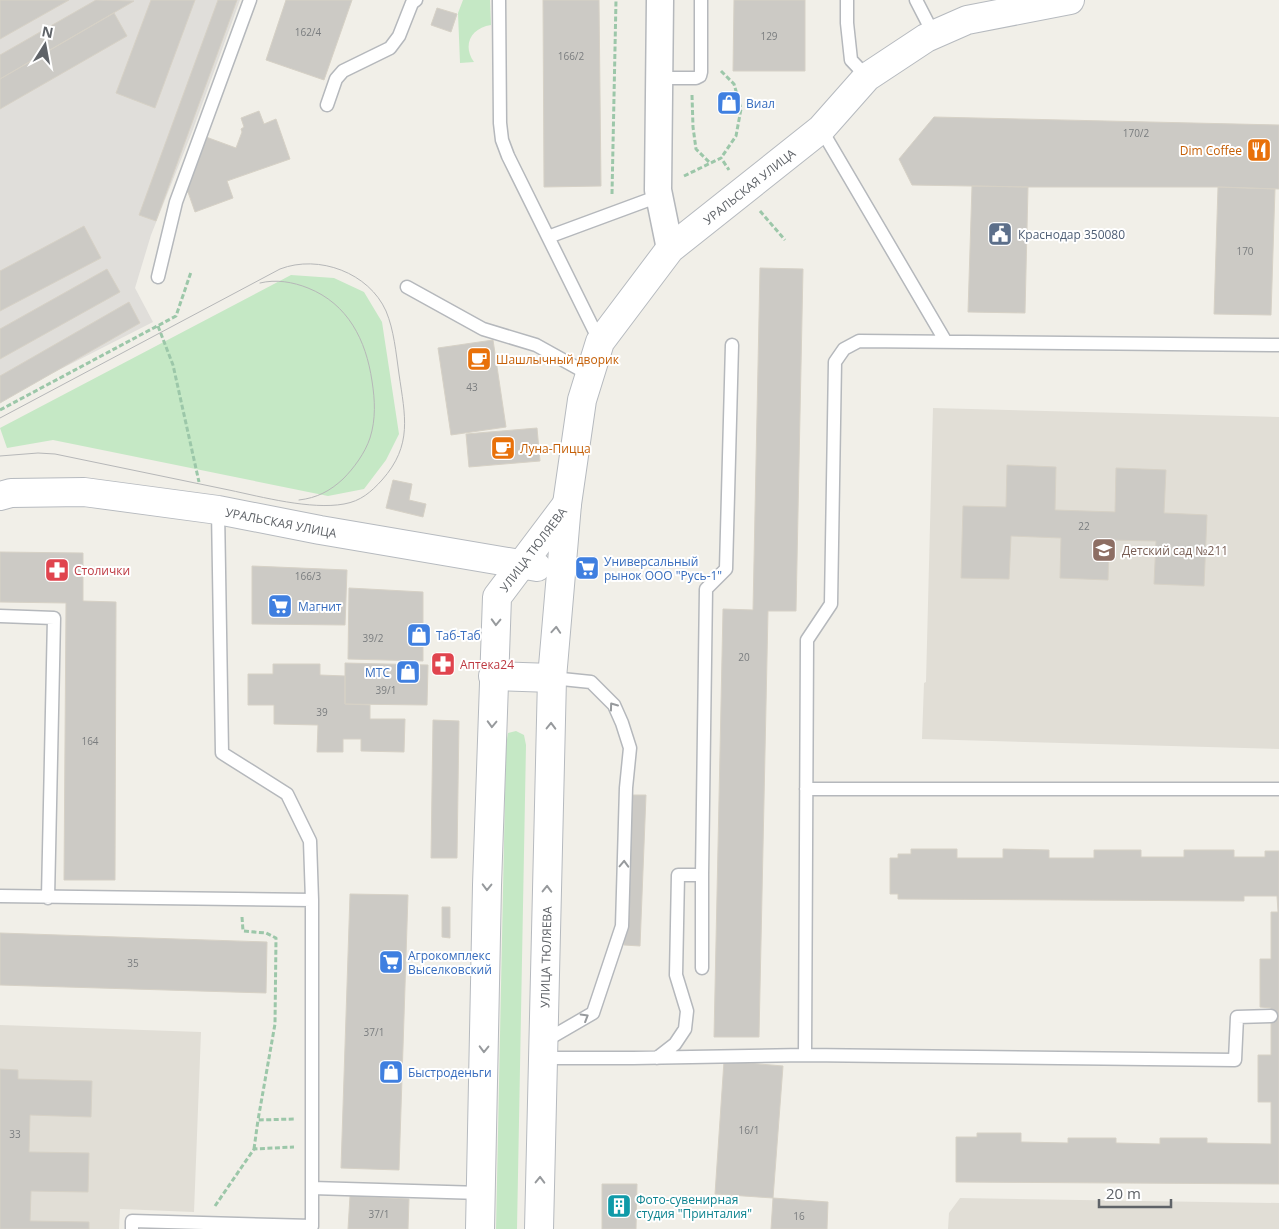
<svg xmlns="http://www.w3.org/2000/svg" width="1279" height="1229" font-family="'Open Sans',sans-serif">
<rect width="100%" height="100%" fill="#f1efe8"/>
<!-- industrial -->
<path fill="#e0deda" d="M0,0h240l-48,132 -41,103 -16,53 18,34 -153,78z"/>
<!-- education -->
<path fill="#e1ded6" d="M933,408l346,9v332l-357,-10 2,-56 2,-1z
M0,1025l201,7 -7,180 -74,-3 -1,20h-119z
M960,1198l319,5v26h-331l1,-16z"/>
<!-- green -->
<path fill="#c5e8c5" d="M463,0h27l1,25c-20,3 -29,20 -17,37l-14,1 -2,-50z
M291,275l43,3 30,14 18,30 17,112 -13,26 -22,29 -36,7 -275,-56 -46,8 -7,-20z
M516,731l8,4 2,10 -9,484h-21l10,-483 2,-13z"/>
<!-- building -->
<path fill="#cccac5" stroke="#d6d1c6" d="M0,0h69l-69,39z
M96,0l38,1 -134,78v-24z
M151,0h44l-40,108 -39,-15z
M218,0h19l-81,221 -17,-6z
M286,0h66l-28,80 -58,-20z
M543,0h56l2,186 -57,1z
M734,0h71v71h-72z
M437,8l20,6 -6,18 -20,-7z
M114,13l13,23 -127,73v-30z
M259,111l5,13 12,-5 14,40 -63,22 6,17 -38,14 -7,-20 -3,1 21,-56 30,11 6,-16 -1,-3 3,-2 -3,-9z
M934,117l345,8v64l-61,-2h-190l-116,-2 -13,-26z
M972,186l56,1 -3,126 -57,-1z
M1218,187l57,2 -4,126 -57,-1z
M84,226l17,32 -101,53v-40z
M760,268l43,1 -7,342h-28l-9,426h-45l9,-428 30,1z
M107,269l13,23 -120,67v-30z
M129,302l11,21 -140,80v-27z
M493,340l13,87 -55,8 -13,-87z
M537,428l3,33 -71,6 -3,-33z
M1007,465l49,2 -1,43 60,2 1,-44 50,2 -2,43 43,2 -3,71 -50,-2 2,-43 -47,-1 -1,40 -48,-2 1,-40 -50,-2 -2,43 -48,-1 2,-72 43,1z
M393,480l19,4 -3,16 17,4 -3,13 -37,-9z
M0,552l83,1v48l33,1 -1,278h-51l2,-277 -66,-1z
M252,566l95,4 -2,55 -93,-1z
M349,588l74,4v69l-75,-2z
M345,663l83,2 -1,40 -82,-1z
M273,664h47v11l25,1v28l25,1v14h35l-1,33 -43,-1v-12h-18v13h-26l1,-27 -44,-1v-19h-26v-31h25z
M433,720l26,1 -2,137h-26z
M631,795h15l-6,151 -16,-1z
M911,849h46v9h46v-9l46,1v8h45v-8h47v7h43v-7h50v7h31v-6h14v333l-323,-2v-45h21v-4h44v9l47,1v-5h48v5l44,1v-6h47v5l64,1v-42h-13v-47h13v-47l-11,-1v-48h11v-47h7l-1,-16h-33v5l-346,-2v-5h-8v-36h8v-4h13z
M350,894l58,1 -9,275 -58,-2z
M442,907h8v31l-8,-1z
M0,933l267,9 -1,51 -266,-8z
M724,1061l59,5 -10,132 -58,-4z
M0,1069l18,1v9l74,2 -1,36 -61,-2 -1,37 60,1 -1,39 -57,-1 -1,30 59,1v7h-89z
M602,1184h35l-1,45h-34z
M350,1196l59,3 -1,30h-60z
M773,1198l55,4 -1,27h-56z"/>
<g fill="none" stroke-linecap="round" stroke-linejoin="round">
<defs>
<path id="lane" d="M499,0l1,123 2,17 6,16 92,186
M847,0v23l4,37 16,17
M916,0l18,35
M659,78h37l4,-2 1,-4v-72
M327,105l9,-26 7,-8 47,-23 9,-12 13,-33 4,-3
M821,129l125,213
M548,237l111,-41
M158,277l18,-75 74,-202
M407,287l76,42 53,16 54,30
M0,616l54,2 -6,280
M806,789h473
M0,896l312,4
M702,968v-93
M543,1042l50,-29 29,-87 4,-138 4,-40 -8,-25 -8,-18 -23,-23 -39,-4
M805,1055l2,-415 24,-36 4,-242 9,-13 15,-8 420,4
M543,1058h90l172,-3 430,5 2,-43 34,-1
M657,1058l18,-14 10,-15 2,-18 -11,-36 2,-100h24l4,-286 20,-20 6,-224
M312,1188l169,5
M132,1229v-8l180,5v-326l-2,-59 -23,-47 -65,-41 -4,-243"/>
<path id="street" d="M660,0l-2,190 12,59"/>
<g id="secondary">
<path id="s1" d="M0,496l11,-3 73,-1 134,18 102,20 217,37"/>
<path d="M493,676l59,2"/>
<path id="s2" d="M480,1229l7,-344 10,-288 70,-93"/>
<path id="s3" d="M539,1229l13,-551 15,-174 15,-104 18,-58 70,-93 151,-120 46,-52 59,-39 41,-18 103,-20"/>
</g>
</defs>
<!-- lane casing -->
<use href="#lane" stroke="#b5b8bc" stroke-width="15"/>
<!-- street casing -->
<use href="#street" stroke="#b5b8bc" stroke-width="29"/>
<!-- secondary casing -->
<use href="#secondary" stroke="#b6babf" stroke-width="30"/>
<!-- path -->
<path stroke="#9cc7a9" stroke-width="3" stroke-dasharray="5 2.5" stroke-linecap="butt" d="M721,71l13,13 7,25 -5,27 -15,22
M692,95l1,32 3,22 14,14
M684,176l37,-18 8,12
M612,194l4,-194
M760,211l25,29
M158,326l15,39 26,117
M0,410l176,-94 15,-44
M242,917l1,14 23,2 10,5 -1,86 -17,96
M254,1149l4,-29 36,-1
M215,1206l39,-57 40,-2"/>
<!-- lane -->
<use href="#lane" stroke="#fff" stroke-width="12"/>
<!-- street -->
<use href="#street" stroke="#fff" stroke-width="26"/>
<!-- secondary -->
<use href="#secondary" stroke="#fff" stroke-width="28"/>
<!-- tram -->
<path stroke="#b6b7b8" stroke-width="1" d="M260,283c16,-4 33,-1 48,5 40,16 58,52 64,93 3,19 4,38 -2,57 -5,15 -16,30 -27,41 -13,12 -26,19 -44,21
M0,418l280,-149c39,-15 89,4 106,42 8,19 10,42 13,63 6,42 14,71 -17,106 -11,12 -21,21 -38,24 -33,6 -82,-7 -115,-14 -58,-12 -116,-24 -174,-36l-17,-1 -38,3"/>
</g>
<!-- one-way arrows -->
<defs><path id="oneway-chevron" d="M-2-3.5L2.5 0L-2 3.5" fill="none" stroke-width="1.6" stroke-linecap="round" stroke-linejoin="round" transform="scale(1.25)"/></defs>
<g stroke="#979a9d">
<use href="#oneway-chevron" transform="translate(496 622) rotate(92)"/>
<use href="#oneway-chevron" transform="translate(556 630) rotate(-86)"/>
<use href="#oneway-chevron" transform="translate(613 706) rotate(-126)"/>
<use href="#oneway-chevron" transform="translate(492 724) rotate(92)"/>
<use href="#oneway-chevron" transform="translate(551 726) rotate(-89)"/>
<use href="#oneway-chevron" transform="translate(624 864) rotate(-88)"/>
<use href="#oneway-chevron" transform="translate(487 887) rotate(91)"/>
<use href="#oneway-chevron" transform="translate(547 889) rotate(-89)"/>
<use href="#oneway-chevron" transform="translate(585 1017) rotate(-31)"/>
<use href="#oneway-chevron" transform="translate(484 1049) rotate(91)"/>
<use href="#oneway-chevron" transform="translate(540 1180) rotate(-89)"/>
</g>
<!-- icons -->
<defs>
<symbol id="shop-square" viewBox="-11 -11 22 22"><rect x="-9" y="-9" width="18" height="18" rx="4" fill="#3f7fe0" stroke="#fff"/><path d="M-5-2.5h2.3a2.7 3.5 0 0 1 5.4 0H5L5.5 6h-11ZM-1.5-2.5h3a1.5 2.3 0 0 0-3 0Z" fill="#fff"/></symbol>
<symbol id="restaurant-square" viewBox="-11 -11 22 22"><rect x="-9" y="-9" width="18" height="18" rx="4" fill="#e8710a" stroke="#fff"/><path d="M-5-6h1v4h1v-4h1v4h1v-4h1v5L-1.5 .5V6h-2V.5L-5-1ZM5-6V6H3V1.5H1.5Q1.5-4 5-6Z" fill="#fff"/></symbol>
<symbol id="civic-square" viewBox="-11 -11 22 22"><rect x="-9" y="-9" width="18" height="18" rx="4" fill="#5c6f8a" stroke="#fff"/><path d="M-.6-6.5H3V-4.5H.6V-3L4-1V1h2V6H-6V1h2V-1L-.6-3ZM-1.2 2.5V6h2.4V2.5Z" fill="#fff"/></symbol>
<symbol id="cafe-square" viewBox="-11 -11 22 22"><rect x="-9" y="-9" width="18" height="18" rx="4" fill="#e8710a" stroke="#fff"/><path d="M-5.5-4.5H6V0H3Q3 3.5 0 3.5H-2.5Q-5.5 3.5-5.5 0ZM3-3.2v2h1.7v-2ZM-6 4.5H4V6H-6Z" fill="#fff"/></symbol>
<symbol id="school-square" viewBox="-11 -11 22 22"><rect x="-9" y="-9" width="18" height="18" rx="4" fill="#8d6e63" stroke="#fff"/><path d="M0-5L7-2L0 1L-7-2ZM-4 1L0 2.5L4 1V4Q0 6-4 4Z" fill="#fff"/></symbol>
<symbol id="supermarket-square" viewBox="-11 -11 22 22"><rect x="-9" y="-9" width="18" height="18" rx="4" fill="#3f7fe0" stroke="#fff"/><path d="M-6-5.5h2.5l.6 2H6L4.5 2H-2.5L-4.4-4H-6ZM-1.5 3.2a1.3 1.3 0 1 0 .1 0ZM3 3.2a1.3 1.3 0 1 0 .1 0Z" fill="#fff"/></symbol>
<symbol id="pharmacy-square" viewBox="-11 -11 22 22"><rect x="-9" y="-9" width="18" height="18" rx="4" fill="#e0444e" stroke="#fff"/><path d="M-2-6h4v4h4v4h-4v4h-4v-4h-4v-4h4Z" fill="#fff"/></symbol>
<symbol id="building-square" viewBox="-11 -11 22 22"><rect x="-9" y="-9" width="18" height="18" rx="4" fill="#0f9aa8" stroke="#fff"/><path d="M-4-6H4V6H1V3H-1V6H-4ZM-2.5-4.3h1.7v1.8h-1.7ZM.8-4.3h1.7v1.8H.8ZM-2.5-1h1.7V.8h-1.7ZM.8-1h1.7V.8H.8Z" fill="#fff"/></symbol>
</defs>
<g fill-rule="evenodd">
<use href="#shop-square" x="715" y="89" width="28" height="28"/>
<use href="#restaurant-square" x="1245" y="136" width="28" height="28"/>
<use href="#civic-square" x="986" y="220" width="28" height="28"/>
<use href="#cafe-square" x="465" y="345" width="28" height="28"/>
<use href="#cafe-square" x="489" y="434" width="28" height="28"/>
<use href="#school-square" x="1090" y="536" width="28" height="28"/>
<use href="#supermarket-square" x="573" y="554" width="28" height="28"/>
<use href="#pharmacy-square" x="43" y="556" width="28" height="28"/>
<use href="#supermarket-square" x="266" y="592" width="28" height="28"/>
<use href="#shop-square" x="405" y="621" width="28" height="28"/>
<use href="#pharmacy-square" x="429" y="650" width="28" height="28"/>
<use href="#shop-square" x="394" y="658" width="28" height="28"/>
<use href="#supermarket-square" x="377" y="948" width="28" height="28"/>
<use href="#shop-square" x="377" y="1058" width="28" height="28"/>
<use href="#building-square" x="605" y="1192" width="28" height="28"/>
</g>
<g text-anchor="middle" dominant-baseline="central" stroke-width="4" stroke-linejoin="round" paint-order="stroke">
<!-- number labels -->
<g font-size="10" fill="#7a7d7f">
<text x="308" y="32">162/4</text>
<text x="769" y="36">129</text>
<text x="571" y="56">166/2</text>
<text x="1136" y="133">170/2</text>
<text x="1245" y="251">170</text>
<text x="472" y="387">43</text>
<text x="1084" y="526">22</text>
<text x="308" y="576">166/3</text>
<text x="373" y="638">39/2</text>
<text x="744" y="657">20</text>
<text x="386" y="690">39/1</text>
<text x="322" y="712">39</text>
<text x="90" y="741">164</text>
<text x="133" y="963">35</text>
<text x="374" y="1032">37/1</text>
<text x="749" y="1130">16/1</text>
<text x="15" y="1134">33</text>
<text x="379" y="1214">37/1</text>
<text x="799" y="1216">16</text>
</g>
<!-- shop labels -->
<g font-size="12" fill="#366cbe" stroke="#fff" text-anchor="start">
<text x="746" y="103">Виал</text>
<text x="604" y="561">Универсальный<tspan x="604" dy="14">рынок ООО "Русь-1"</tspan></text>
<text x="298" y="606">Магнит</text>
<text x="436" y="635">Таб-Таб</text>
<text x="390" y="672" text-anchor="end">МТС</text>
<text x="408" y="955">Агрокомплекс<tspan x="408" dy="14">Выселковский</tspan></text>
<text x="408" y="1072">Быстроденьги</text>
</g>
<!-- food labels -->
<g font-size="12" fill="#c56008" stroke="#fff" text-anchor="start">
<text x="1242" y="150" text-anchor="end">Dim Coffee</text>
<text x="496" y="359">Шашлычный дворик</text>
<text x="520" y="448">Луна-Пицца</text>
</g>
<!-- street labels -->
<g font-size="12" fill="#5f6368" stroke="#fff">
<text stroke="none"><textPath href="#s3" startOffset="1109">УРАЛЬСКАЯ УЛИЦА</textPath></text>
<text stroke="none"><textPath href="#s1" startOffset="284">УРАЛЬСКАЯ УЛИЦА</textPath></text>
<text stroke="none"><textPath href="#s2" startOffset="692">УЛИЦА ТЮЛЯЕВА</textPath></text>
<text stroke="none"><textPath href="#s3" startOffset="272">УЛИЦА ТЮЛЯЕВА</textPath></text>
</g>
<!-- service labels -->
<g font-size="12" fill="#4e5e75" stroke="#fff" text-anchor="start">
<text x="1018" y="234">Краснодар 350080</text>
</g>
<!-- education labels -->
<g font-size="12" fill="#785e54" stroke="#fff" text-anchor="start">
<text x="1122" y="550">Детский сад №211</text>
</g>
<!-- health labels -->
<g font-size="12" fill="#be3a42" stroke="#fff" text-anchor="start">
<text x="74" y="570">Столички</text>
<text x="460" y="664">Аптека24</text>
</g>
<!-- culture labels -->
<g font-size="12" fill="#0d838f" stroke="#fff" text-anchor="start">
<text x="636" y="1199">Фото-сувенирная<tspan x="636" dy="14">студия "Принталия"</tspan></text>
</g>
</g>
<!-- north arrow -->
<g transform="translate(45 45) rotate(11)" stroke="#ffffff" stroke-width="4" paint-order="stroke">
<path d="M0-4L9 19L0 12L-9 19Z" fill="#5f6368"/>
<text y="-8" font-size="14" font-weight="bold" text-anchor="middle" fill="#5f6368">N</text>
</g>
<!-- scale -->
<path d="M1099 1199v8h72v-8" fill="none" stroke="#5f6368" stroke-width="2.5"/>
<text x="1106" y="1199" font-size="15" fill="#5f6368" stroke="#ffffff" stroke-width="4" paint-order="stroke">20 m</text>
</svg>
